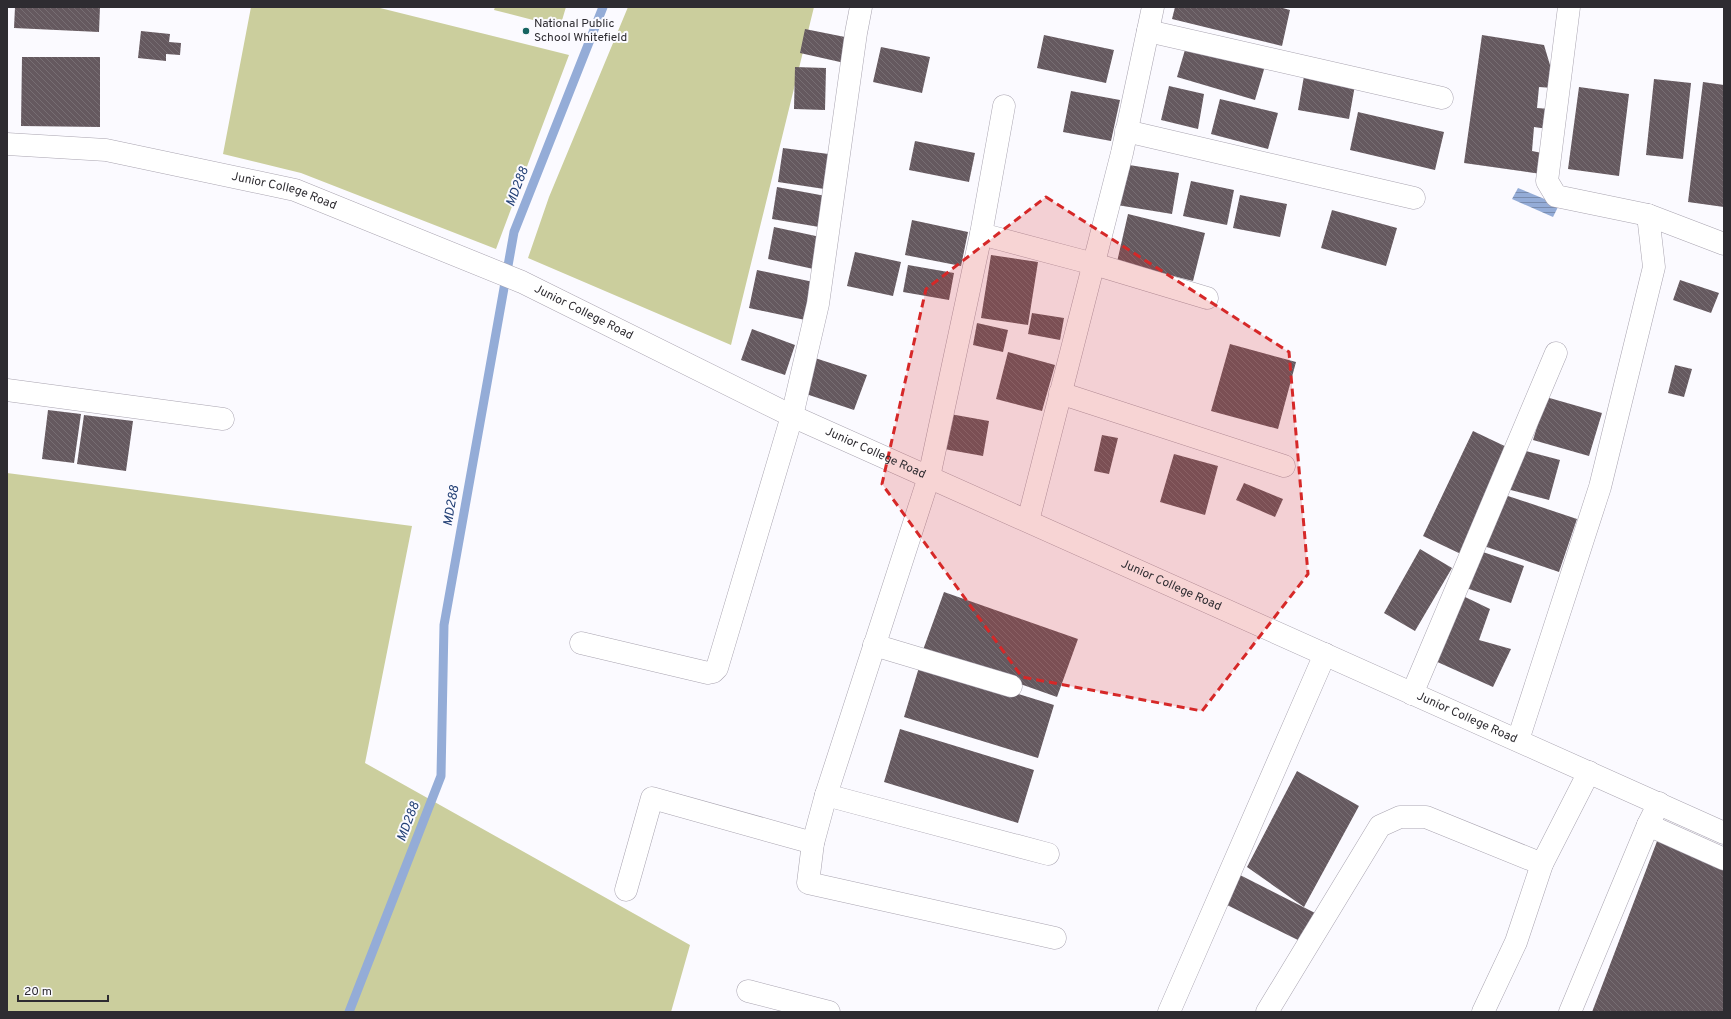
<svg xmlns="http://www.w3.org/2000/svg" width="1731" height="1019" font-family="Overpass,sans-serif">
<defs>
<pattern id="water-rules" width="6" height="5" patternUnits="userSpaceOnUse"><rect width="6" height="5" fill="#94acd7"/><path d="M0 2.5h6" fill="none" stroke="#798caf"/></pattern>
<pattern id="building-back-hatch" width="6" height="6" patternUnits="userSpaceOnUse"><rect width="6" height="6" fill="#65595f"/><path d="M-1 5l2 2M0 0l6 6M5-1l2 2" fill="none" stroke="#776e73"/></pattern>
</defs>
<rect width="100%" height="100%" fill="#fbfaff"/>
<!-- grass -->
<path fill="#cbce9d" d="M251,7h125l193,48 -73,194 -195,-76 -78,-19z
M495,7h71l-6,20 -66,-17z
M628,7h186l-83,338 -203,-87 21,-61z
M7,473l405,53 -47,237 325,182 -19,67h-664z"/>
<!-- water -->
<path fill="url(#water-rules)" d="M1518,188l41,17 -6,12 -41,-18z"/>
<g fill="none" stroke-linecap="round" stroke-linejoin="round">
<!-- stream -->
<path stroke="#94acd7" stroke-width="9" d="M349,1012l92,-236 3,-151 70,-393 89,-225"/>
</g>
<!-- building -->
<path fill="url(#building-back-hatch)" d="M15,7h85l-1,25 -85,-4z
M1175,7h104l11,3 -8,36 -110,-27z
M805,29l50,10 -6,25 -49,-11z
M141,31l29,3 -1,8 12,1 -1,12 -14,-1v7l-28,-3z
M1044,35l70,15 -8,33 -69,-15z
M1482,35l62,10 9,30v13l-14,-1 -2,21 13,1 -2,20 -14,-2 -2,24 10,2 -1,21 -77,-11z
M1187,43l78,23 -10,34 -78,-23z
M881,47l49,10 -8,36 -49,-11z
M22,57h78v70l-79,-1z
M795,67l31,1 -1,42 -31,-1z
M1304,76l51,9 -6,34 -51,-9z
M1654,79l37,4 -8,76 -37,-4z
M1703,82l21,3v122l-36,-5z
M1169,86l35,8 -6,35 -37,-9z
M1579,87l50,7 -10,82 -51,-7z
M1071,91l49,9 -9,41 -48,-9z
M1220,99l58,14 -10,36 -57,-15z
M1358,112l86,20 -9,38 -85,-20z
M915,141l60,12 -6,29 -60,-12z
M783,148l53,7 -5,35 -53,-8z
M1123,164l56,9 -7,41 -55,-9z
M1191,181l43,9 -7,35 -44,-9z
M777,187l54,10 -6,31 -53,-9z
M1240,195l47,9 -7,33 -47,-9z
M1332,210l65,18 -11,38 -65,-18z
M1128,214l77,19 -12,48 -76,-19z
M912,220l56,12 -7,34 -56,-11z
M774,227l51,11 -7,32 -50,-11z
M855,252l46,10 -8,34 -46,-10z
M991,255l47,7 -10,63 -47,-7z
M908,265l46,8 -5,27 -46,-8z
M757,270l61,13 -8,38 -61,-13z
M1680,280l39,13 -8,20 -38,-13z
M1032,313l32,5 -4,22 -32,-6z
M977,323l31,7 -5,22 -30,-7z
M752,329l43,16 -10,30 -44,-15z
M1230,344l66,18 -18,67 -67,-18z
M1008,352l47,13 -13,46 -46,-12z
M812,357l55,18 -13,35 -54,-18z
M1675,365l17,4 -8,28 -16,-4z
M1546,397l56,16 -13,43 -56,-16z
M48,410l33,4 -7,49 -32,-4z
M950,414l39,7 -6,35 -39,-7z
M84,415l49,6 -7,50 -49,-7z
M1473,431l40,19 -50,105 -40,-19z
M1102,435l16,3 -9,36 -15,-3z
M1518,449l42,11 -11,40 -42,-11z
M1174,454l44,12 -13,49 -45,-13z
M1244,483l39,16 -8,18 -39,-17z
M1499,493l78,26 -18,53 -78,-27z
M1420,549l32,19 -37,63 -31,-18z
M1480,551l44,15 -13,37 -45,-15z
M944,592l134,47 -21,58 -134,-47z
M1463,596l27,13 -11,31 32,9 -18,38 -60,-27z
M920,664l134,41 -16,53 -134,-41z
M900,729l134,41 -16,53 -134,-41z
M1297,771l62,35 -55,101 -57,-40z
M1659,836l65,29v147h-132z
M1240,875l77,39 -15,28 -77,-38z"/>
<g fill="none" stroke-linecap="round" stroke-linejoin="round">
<defs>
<g id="minor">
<path d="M1569,7l-22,174 9,15 92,19 76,29"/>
<path d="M1148,31l294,67"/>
<path d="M1004,106l-23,128 -52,243 -103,318 -13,48 -5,40 247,55"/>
<path d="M1126,131l288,67"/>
<path id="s1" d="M7,144l99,6 189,40 227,92 270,134 932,417"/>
<path d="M981,234l113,30 113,34"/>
<path d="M7,390l216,29"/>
<path d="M1060,393l224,73"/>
<path d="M1028,521l94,-368 31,-146"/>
<path d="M581,643l127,30 5,-1 4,-4 75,-252 26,-112 38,-271 5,-26"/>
<path d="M874,645l137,41"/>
<path d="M1412,694l144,-341"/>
<path d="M1518,740l82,-253 54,-220 -6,-52"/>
<path d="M826,795l222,59"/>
<path d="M1648,825l76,34"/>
<path d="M626,890l26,-92 161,45"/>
<path d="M748,991l81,21"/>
<path d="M1169,1012l156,-358"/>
<path d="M1267,1012l113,-186 20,-9h26l116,47"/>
<path d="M1483,1012l33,-70 26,-78 47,-92"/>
<path d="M1570,1012l78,-187 11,-22"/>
</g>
</defs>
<!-- minor casing -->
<use href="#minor" stroke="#a9a4b0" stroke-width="23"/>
<!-- minor -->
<use href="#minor" stroke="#fff" stroke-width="22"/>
</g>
<!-- marked area -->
<path fill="#d62828" fill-opacity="0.2" stroke="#d62828" stroke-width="3" stroke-dasharray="8 5" stroke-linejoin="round" d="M1046,197l243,155 19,222 -106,137 -180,-34 -140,-193 44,-195z"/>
<!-- markers -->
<circle fill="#166461" stroke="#fbfaff" stroke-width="1.5" cx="526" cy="31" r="4"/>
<g text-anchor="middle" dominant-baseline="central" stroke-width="4" stroke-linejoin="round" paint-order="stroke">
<!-- poi labels -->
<g font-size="12" fill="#2e2c31" stroke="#fbfaff" text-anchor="start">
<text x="534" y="24">National Public<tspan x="534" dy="14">School Whitefield</tspan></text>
</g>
<!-- street labels -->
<g font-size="12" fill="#2e2c31" stroke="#fbfaff">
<text stroke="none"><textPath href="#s1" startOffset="282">Junior College Road</textPath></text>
<text stroke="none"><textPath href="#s1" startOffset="606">Junior College Road</textPath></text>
<text stroke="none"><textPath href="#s1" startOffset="930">Junior College Road</textPath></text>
<text stroke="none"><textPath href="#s1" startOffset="1254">Junior College Road</textPath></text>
<text stroke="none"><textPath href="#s1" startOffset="1578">Junior College Road</textPath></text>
</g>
<!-- water labels -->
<g font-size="13" font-style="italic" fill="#234076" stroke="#fbfaff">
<text transform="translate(518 187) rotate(-69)">MD288</text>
<text transform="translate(452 506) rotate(-80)">MD288</text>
<text transform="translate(409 822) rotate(-69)">MD288</text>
</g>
</g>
<!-- border -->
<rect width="1731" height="1019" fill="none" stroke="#2e2c31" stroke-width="16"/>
<!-- scale -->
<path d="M18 995v6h90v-6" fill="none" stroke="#2e2c31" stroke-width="2"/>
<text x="24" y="995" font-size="12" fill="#2e2c31" stroke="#fbfaff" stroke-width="3" paint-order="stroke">20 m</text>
</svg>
